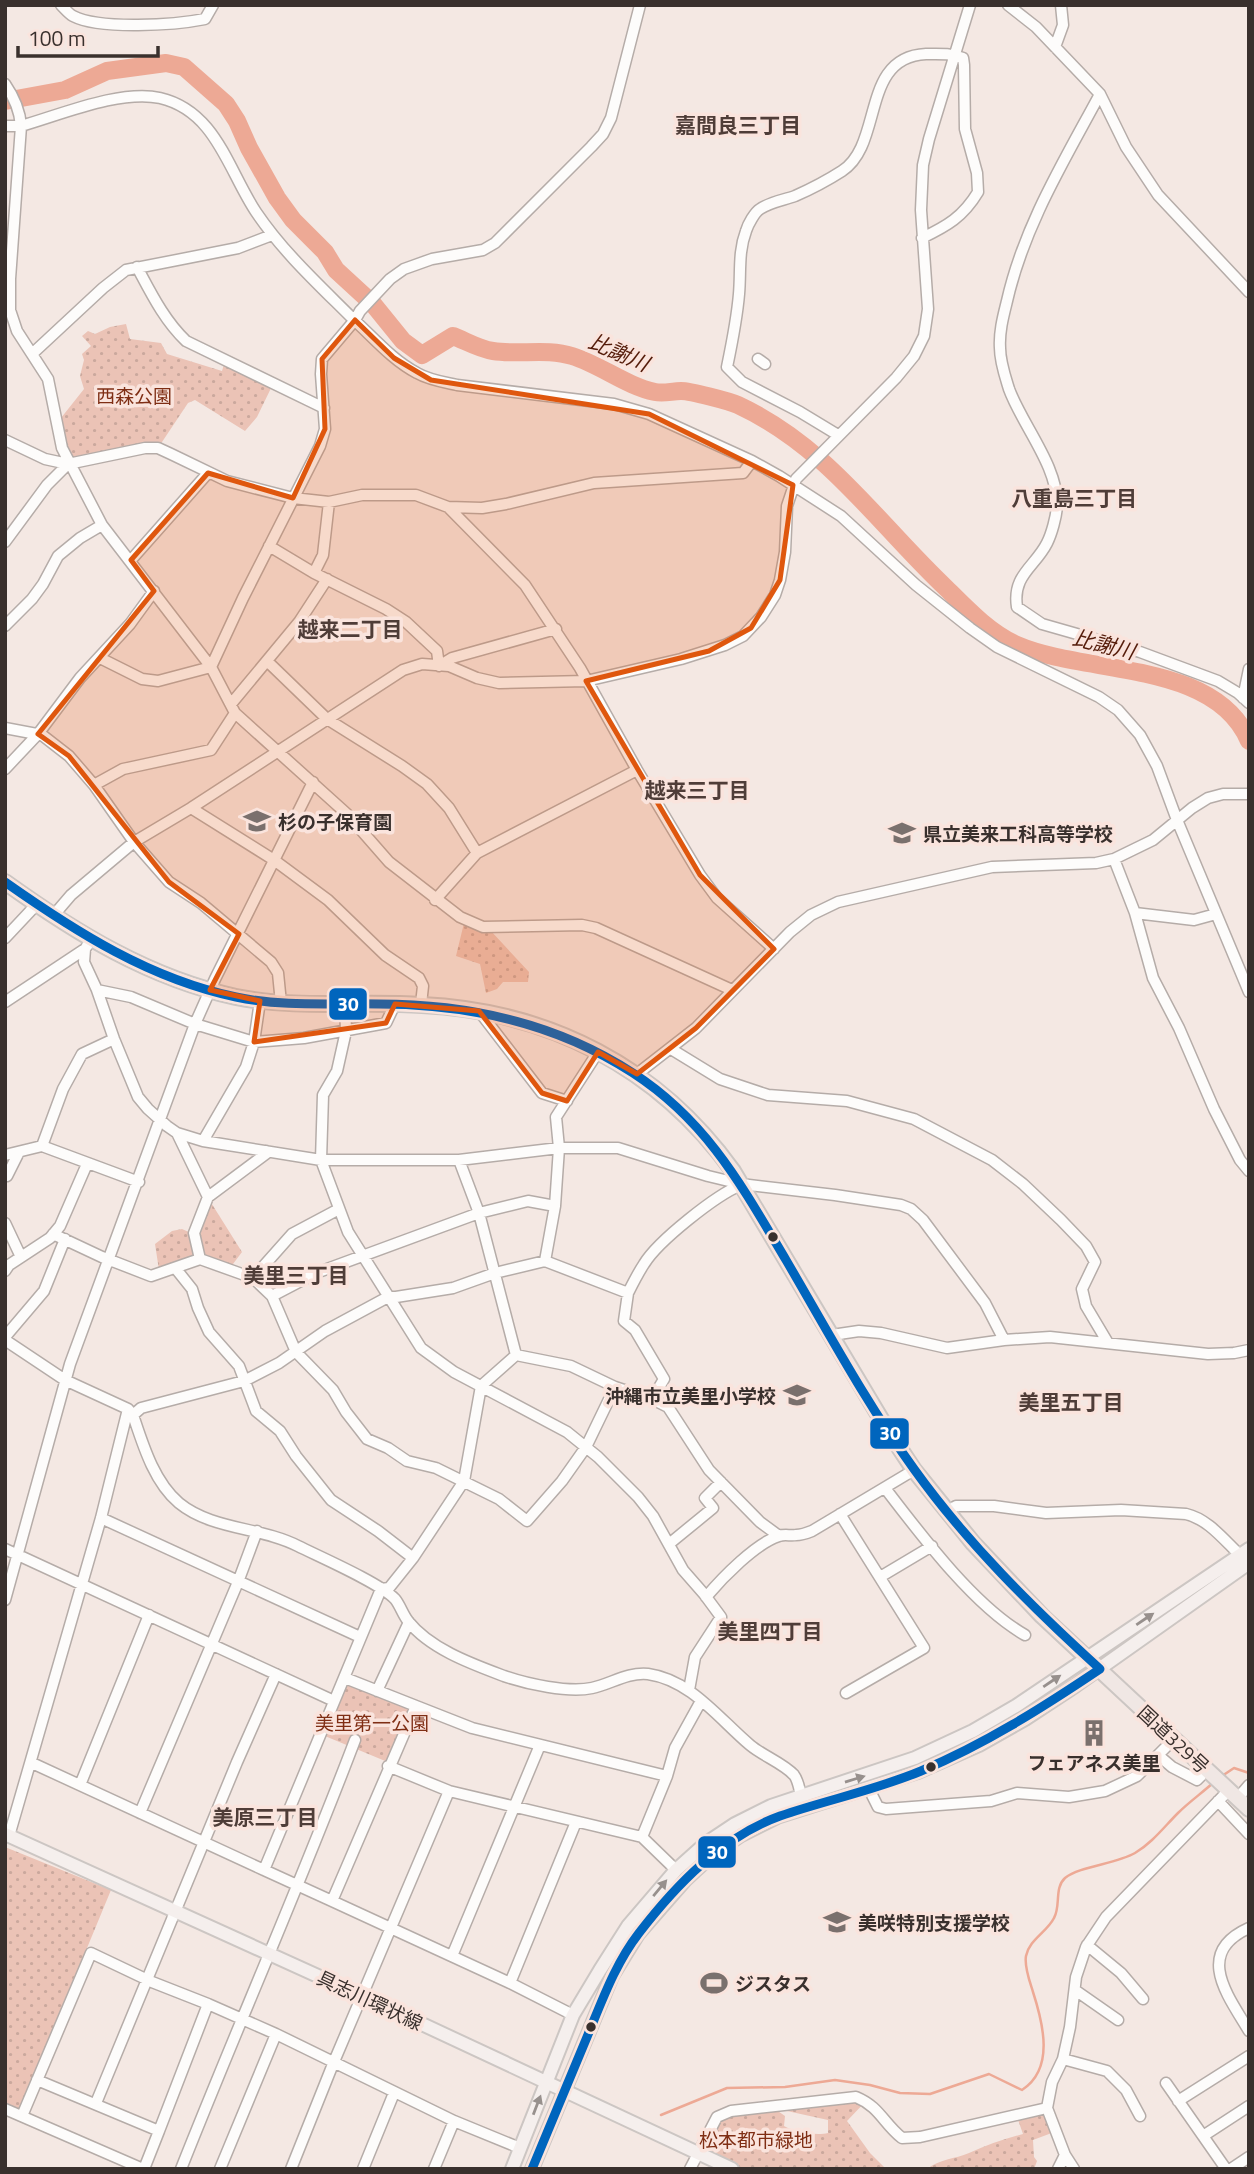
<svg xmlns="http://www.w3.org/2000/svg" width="1254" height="2174" font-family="'Titillium Web','Noto Sans JP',sans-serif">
<defs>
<pattern id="park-dots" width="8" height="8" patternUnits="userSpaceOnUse" patternTransform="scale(1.75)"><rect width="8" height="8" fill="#ebc3b6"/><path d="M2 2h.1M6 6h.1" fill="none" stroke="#caa89d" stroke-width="1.8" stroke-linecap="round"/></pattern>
</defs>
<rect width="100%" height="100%" fill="#f4e8e3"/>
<!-- park -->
<path fill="url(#park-dots)" d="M126,324l4,15 31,4 6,11 55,17 3,-10 48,23 -16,33 -12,14 -50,-31 -7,3 -30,45 -90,16 -11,-41 27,-34 -4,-13 4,-16 -2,-6 9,-8 -9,-10 6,-5 7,3 15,-7z
M464,923l26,7 39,42 -1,10h-25l-6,7 -11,4 -6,-29 -24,-8z
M210,1201l32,51 -15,20 -24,-15 -6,-24z
M182,1229l9,4 5,23 -37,14 -4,-26 17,-13z
M345,1678l71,28 -26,57 -70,-29z
M5,1847l106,43 -91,220 -15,-6z
M866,2101l-19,20 23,32 16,16h-154l-34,-17 19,-35 55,-10 13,9 -1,10c11,6 32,10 44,7v-13l-41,-9 -1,-6z
M1047,2108l10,23 -24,9 1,17 3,4 -3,8h-107c12,-10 28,-10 42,-16 18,-8 35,-14 54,-19l-7,-20z"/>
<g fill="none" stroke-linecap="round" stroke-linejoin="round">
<!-- stream -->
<path stroke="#eda995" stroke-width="2.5" d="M1222,1776l12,-8 15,5
M661,2115l66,-27 58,-1 50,-7 35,5 30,8 30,1 59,-20 33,16c33,-21 21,-67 11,-98 -3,-10 -9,-25 -7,-36 3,-16 21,-24 28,-38 7,-12 0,-30 11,-40 15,-12 51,-14 70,-25 17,-10 29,-26 43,-40 11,-11 24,-20 36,-31"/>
<!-- river -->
<path stroke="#eda995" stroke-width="18" d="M5,101l60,-11 42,-19 59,-8 18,4 42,37 11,17 12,27 28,50 16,22 32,32 11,18 37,34 30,37 19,14 31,-19c13,5 26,13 40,15 26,4 54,-3 79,5 29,9 54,30 83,36 9,2 17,-1 26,-1 9,0 48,10 57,14 90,42 139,118 209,184 21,21 43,44 70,56 69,30 198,15 232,96"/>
<defs>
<path id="minor" d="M61,5c4,4 8,9 12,11 27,14 102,9 132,3l8,-14
M1008,5l28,22 64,67 26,53 32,48 91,97
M1055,47l8,-22 -2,-20
M5,84c9,13 15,27 16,42l-11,153v31l7,21 31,48 14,69 40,77 109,142 24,46 112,101 42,48 71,55 23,10 99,-2 14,3 136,62
M1100,94c-36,67 -76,132 -93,207 -4,16 -8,31 -7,47 0,14 5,28 9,41 13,36 50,78 48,118 -1,10 -5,26 -10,36 -12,24 -35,32 -30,64l25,17 98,28 78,29 20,12 11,10
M5,126h16c39,-11 100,-37 139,-28 56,13 68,72 96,114 27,40 62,72 96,106 21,19 40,42 65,55 12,7 26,9 40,12l157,19 35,10 103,47 27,15 62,40 75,69 54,43 27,19 102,50 19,13 22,25 17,31 20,54 72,172
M137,267c14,26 27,53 49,74l138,67
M32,354l71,-66 23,-18 112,-22 34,-13
M758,359l7,5
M838,435l-38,-23 -58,-30 -15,-15c5,-24 10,-49 12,-73 2,-22 -1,-42 7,-63 2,-7 9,-19 14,-22 10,-7 24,-9 35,-13 16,-7 33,-16 47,-25 42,-27 18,-114 84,-117 13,0 24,-1 37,4l1,7 1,64 12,44 1,19c-15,25 -31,34 -56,46
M5,440l40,19 23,5 77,-16h13l13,6 56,27 66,17 36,4 33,-7h54l32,12 34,1 24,-4 88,-21 149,-10 9,-12
M448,507l77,78 55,83 57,102 63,105 17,23 57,51
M5,542l42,-57 21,-21
M269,546l45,27 72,36 20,13 31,29 2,15 13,-8 104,-29
M131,560l77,-87
M314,573l9,-18 6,-53
M5,626l27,-27 11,-15 15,-28 22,-18 22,-13
M100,658l42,21 16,2 53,-14 32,-69 77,-152 5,-17 -4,-55 1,-15 33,-39 5,-9 30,-32 14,-10 28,-10 51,-9 12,-7 96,-96 12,-13 8,-16 29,-113
M267,661l60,58 75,47 25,18 22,24 28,45
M1243,698l6,-29
M231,704l68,-82 28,-43
M5,728l37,7 27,21 25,29 40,57 35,40 32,21 70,59 7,11 3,30
M5,769l33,-35 42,-56 50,-54 24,-33
M94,785l29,-16 88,-19 24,-37
M191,808l83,52 54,40 57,55 34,23 4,8 -2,18
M1114,859l21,54 18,65 26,50 35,81 26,51 9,11
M435,900l42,-47 160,-83
M1135,913l59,7 22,-6
M53,916l18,-21 63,-53 57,-34 212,-138 19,-6 27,2 28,12 22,5 87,-2 95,-22 44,-14 18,-9 18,-19 14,-22 5,-15 5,-28 2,-46 9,-27 100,-101 18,-22 10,-20 4,-27 -7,-99 2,-45 6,-26 41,-134
M5,938l31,-33
M91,940l-6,9 -1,13 13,28 17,49 24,58 10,12 19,17 10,7 26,8 118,19h138l100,-12h59l90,28 33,8 94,11 66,10 10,4 12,11 62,83 19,37
M97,990l34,7 64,27 59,18 50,-4 82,-15 9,-19
M5,1002l80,-53
M345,1004l1,27 -9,40 -14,24 -2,65 27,72 73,116 33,24 113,60 31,25 40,40 15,19 30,54 21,24 17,23 -26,40 -6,33
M479,1011l63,82 25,8
M671,1049l49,30 48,16 79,6 67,18 78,41 31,24 38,36 25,26 9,16 -13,27 4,17 22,37
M637,1074l59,-46 94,-96 21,-17 27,-13 154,-35 104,-4 18,-4 39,-19 39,-32 16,-10 15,-4h26
M177,1133l31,64
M203,1141l43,-74 8,-25 6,-41
M42,1146l21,-57 19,-35 32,-15
M266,1151l1,2 -59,44 -14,36 6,26 53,19 19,18 24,56 37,38 13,22 21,27 21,9 19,13 29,7 63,31 28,22 35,-40 24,-34 29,-60
M5,1155l37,-9 97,36
M7,1176l12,-24
M5,1223l16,34
M53,1234l49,23 49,19 49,-17
M545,1261l10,-55 4,-58 -3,-31 42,-65
M176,1269l16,20 6,19 11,24 30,34 17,45 24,20 16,25 35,44 47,31 35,27
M5,1271l4,-6 41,-27 10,-12 27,-62
M253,1278l39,-44 47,-25
M628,1293l-4,28 11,9 29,49 -12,20
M272,1296l44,-23 163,-60 49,-12 27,5
M832,1335l27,-4 22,2 66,15 57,-8 46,-3 158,17 26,-1 15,-3
M5,1337l39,-46 21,-52
M5,1340l60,40 63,29 5,6 8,-7 103,-27 35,-18 46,-32 63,-34h8l57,-9 42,-15 50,-12 83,32c5,-10 10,-20 16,-29 14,-23 72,-69 97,-79
M516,1355l55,11 44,21 39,13 14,7 41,63 51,52 19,14
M133,1415c10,30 21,67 46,88 33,27 82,24 119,43 22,11 82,37 97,53 5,6 8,16 13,22 22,28 64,43 96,55 23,8 64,17 88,12 19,-4 35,-16 56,-14 43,6 71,45 102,71 13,11 33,18 44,30 4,5 5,13 7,20
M885,1488c36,47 89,118 140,147
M947,1511l9,-5h38l52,7 75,-3 65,4c22,5 38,26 54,41
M840,1514l84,134 -78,45
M101,1518l259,119
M669,1544l44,-36 -8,-10 16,-16
M5,1549l329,152
M880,1577l52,-31
M706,1597c16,-19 50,-54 73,-61 5,-2 12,0 17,-1 5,0 11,-2 16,-4l102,-61
M5,1600l65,-236 125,-340 20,-45 98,-197
M345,1678l71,28
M377,1691l32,-69
M1158,1755l14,12 25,13 4,-4
M32,1763l232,107 117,-281 8,-1 24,-30 51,-77 17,-95 35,-31 -37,-142 -20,-53
M388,1766l61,25 193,46 34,33
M80,1785l69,-170
M869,1789l9,18 8,2 105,-8 26,-8 52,4 36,-6 32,-15 37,-37
M1237,1799l12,-14
M1218,1801l31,33
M140,1813l98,-231 19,-51
M576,1822l-66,161 -178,-82 84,-195 56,22 195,48
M9,1836l92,-318 27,-109
M642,1837l25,-61 8,-28 26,-47
M264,1870l68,31
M1249,1928c-56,25 -20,69 0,103
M1087,1945l34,28 22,26
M452,1956l88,-211
M510,1983l63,32
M1075,1990l43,30
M208,2004l68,30 178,87 -20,48
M1063,2059l44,12 19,19 14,26
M1166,2083l60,86
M1178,2101l71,-45
M96,2103l141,-341 39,-88
M5,2109l138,60
M22,2116l69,-163 61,29 56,22 -49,127 -122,-51
M454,2121l66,27
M1203,2136l46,-30
M144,2169l15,-38
M181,2169c57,-144 119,-284 174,-429
M220,2169l56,-135
M291,2169l42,-105 116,-273
M363,2169l31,-76
M690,2169l27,-52 14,-6 125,-14c24,10 27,26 46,41l18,-1 127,-29
M1058,2169l7,-14
M1074,2169l-9,-14 -18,-47 5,-26 11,-23 7,-32 6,-50 10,-30 20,-30 122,-126
M1231,2169l18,-12"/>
<path id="major" d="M5,1834l357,162 370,173
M512,2169l61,-154 27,-45 28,-44 48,-56 29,-26 30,-20 36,-18 144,-48 58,-27 43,-25 233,-157
M532,2169l80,-193 26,-42 48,-55 26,-24 29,-20 36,-18 141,-45 61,-27 46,-26 50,-33 174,-123"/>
<path id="highway" d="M5,882c71,51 144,96 231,115 61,12 124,4 186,8 127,6 236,62 311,166l154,258 27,41 59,73 69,73 207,193"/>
</defs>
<!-- minor casing -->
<use href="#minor" stroke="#b5aca8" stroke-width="13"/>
<!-- major casing -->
<use href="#major" stroke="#ccc6c3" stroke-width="16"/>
<!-- highway casing -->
<use href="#highway" stroke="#ccc6c3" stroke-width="18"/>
<!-- minor -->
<use href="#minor" stroke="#fdfcfb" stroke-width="10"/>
<!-- major -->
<use href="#major" stroke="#f5efed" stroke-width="12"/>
<!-- highway -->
<use href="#highway" stroke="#f0e7e4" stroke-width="14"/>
<defs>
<path id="bus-1" d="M5,882c71,50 145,97 231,115 47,10 96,6 143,7 91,0 177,19 254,69 74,48 109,113 153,187 41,70 80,143 128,209 53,74 119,139 186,200 -58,39 -115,75 -179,102 -45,19 -95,29 -141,45 -58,21 -104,69 -141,117 -24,31 -37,68 -52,104 -18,44 -37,88 -55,132"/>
</defs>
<!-- bus-1 casing -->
<use href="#bus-1" stroke="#fae4dd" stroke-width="14"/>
<!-- bus-1 -->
<use href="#bus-1" stroke="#0065bd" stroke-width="9"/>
</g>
<!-- one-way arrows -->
<defs><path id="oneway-solid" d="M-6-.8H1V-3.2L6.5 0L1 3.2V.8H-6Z" transform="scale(1.75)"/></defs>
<g fill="#97908d">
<use href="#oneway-solid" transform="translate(1145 1619) rotate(-34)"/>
<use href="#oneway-solid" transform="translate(1052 1681) rotate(-34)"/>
<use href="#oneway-solid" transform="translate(855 1779) rotate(-17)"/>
<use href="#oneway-solid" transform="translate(660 1888) rotate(-50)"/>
<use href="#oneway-solid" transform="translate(537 2105) rotate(-69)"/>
</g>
<!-- marked area -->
<path fill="#df570e" fill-opacity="0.2" stroke="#df570e" stroke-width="5" stroke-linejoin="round" d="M355,320l39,38 37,22 218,34 144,71 -13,95 -29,48 -42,23 -123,30 114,194 74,74 -78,79 -59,46 -39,-22 -31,49 -25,-8 -63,-82 -84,-7 -9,19 -132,19 6,-41 -50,-11 29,-56 -70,-52 -100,-126 -31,-22 116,-143 -23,-31 77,-87 85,25 32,-69 -3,-70z"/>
<!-- icons -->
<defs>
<symbol id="school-bare" viewBox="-9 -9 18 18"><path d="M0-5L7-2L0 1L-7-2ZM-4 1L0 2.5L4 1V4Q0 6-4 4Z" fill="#7a706d" stroke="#fae4dd" stroke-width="2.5" paint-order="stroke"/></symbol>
<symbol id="building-bare" viewBox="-9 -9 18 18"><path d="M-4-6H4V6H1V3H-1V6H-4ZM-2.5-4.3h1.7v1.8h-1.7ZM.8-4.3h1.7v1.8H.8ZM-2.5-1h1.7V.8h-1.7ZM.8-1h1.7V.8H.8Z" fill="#7a706d" stroke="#fae4dd" stroke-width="2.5" paint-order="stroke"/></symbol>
<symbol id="stadium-bare" viewBox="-9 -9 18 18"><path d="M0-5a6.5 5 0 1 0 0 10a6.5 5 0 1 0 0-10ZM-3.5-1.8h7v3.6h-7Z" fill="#7a706d" stroke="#fae4dd" stroke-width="2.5" paint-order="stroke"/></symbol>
</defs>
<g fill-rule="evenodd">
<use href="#school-bare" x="238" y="802" width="38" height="38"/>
<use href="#school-bare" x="883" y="814" width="38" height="38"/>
<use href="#school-bare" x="778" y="1376" width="38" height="38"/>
<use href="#building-bare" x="1075" y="1714" width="38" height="38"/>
<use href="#school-bare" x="818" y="1903" width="38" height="38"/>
<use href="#stadium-bare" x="695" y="1964" width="38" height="38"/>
</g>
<!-- markers -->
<g fill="#39302d" stroke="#fae4dd" stroke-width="2.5">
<circle cx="773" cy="1237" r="6"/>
<circle cx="931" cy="1767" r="6"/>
<circle cx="591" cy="2027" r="6"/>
</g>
<g text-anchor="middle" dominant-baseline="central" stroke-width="7" stroke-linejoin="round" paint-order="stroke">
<!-- park labels -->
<g font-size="19" fill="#7f2e14" stroke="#fae4dd">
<text x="134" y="395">西森公園</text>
<text x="372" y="1722">美里第一公園</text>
<text x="756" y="2139">松本都市緑地</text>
</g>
<!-- poi labels -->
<g font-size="19" font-weight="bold" fill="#39302d" stroke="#fae4dd" text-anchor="start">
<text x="278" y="821">杉の子保育園</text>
<text x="923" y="833">県立美来工科高等学校</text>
<text x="776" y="1395" text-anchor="end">沖縄市立美里小学校</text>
<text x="1094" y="1762" text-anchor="middle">フェアネス美里</text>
<text x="858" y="1922">美咲特別支援学校</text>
<text x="735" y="1983">ジスタス</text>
</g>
<!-- street labels -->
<g font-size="19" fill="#39302d" stroke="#fae4dd">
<text transform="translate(1174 1739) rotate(43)">国道329号</text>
<text transform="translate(370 2000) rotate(25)">具志川環状線</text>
</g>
<!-- neighbourhood labels -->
<g font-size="21" font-weight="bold" fill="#4f3d38" stroke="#fae4dd">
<text x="738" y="125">嘉間良三丁目</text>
<text x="1074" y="498">八重島三丁目</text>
<text x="350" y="629">越来二丁目</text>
<text x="697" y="790">越来三丁目</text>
<text x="296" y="1275">美里三丁目</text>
<text x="1071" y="1402">美里五丁目</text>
<text x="770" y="1631">美里四丁目</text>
<text x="265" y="1817">美原三丁目</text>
</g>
<!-- water labels -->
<g font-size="21" font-style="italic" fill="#551c0a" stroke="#fae4dd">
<text transform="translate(619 352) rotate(23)">比謝川</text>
<text transform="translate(1104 644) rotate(14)">比謝川</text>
</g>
</g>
<g stroke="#fae4dd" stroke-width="2.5">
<rect x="328" y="987" width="40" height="34" rx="7" fill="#0065bd"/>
<rect x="869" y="1417" width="41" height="33" rx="7" fill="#0065bd"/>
<rect x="697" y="1835" width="40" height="34" rx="7" fill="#0065bd"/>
</g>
<g font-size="19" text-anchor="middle" font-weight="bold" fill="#fff">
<text x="348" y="1011">30</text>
<text x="890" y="1440">30</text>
<text x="717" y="1859">30</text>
</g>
<!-- border -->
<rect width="1254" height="2174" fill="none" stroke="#39302d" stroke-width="14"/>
<!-- scale -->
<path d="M18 46v10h140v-10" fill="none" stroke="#39302d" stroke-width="3.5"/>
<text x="28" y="46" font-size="21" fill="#39302d" stroke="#fae4dd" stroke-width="5" paint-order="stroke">100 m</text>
</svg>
